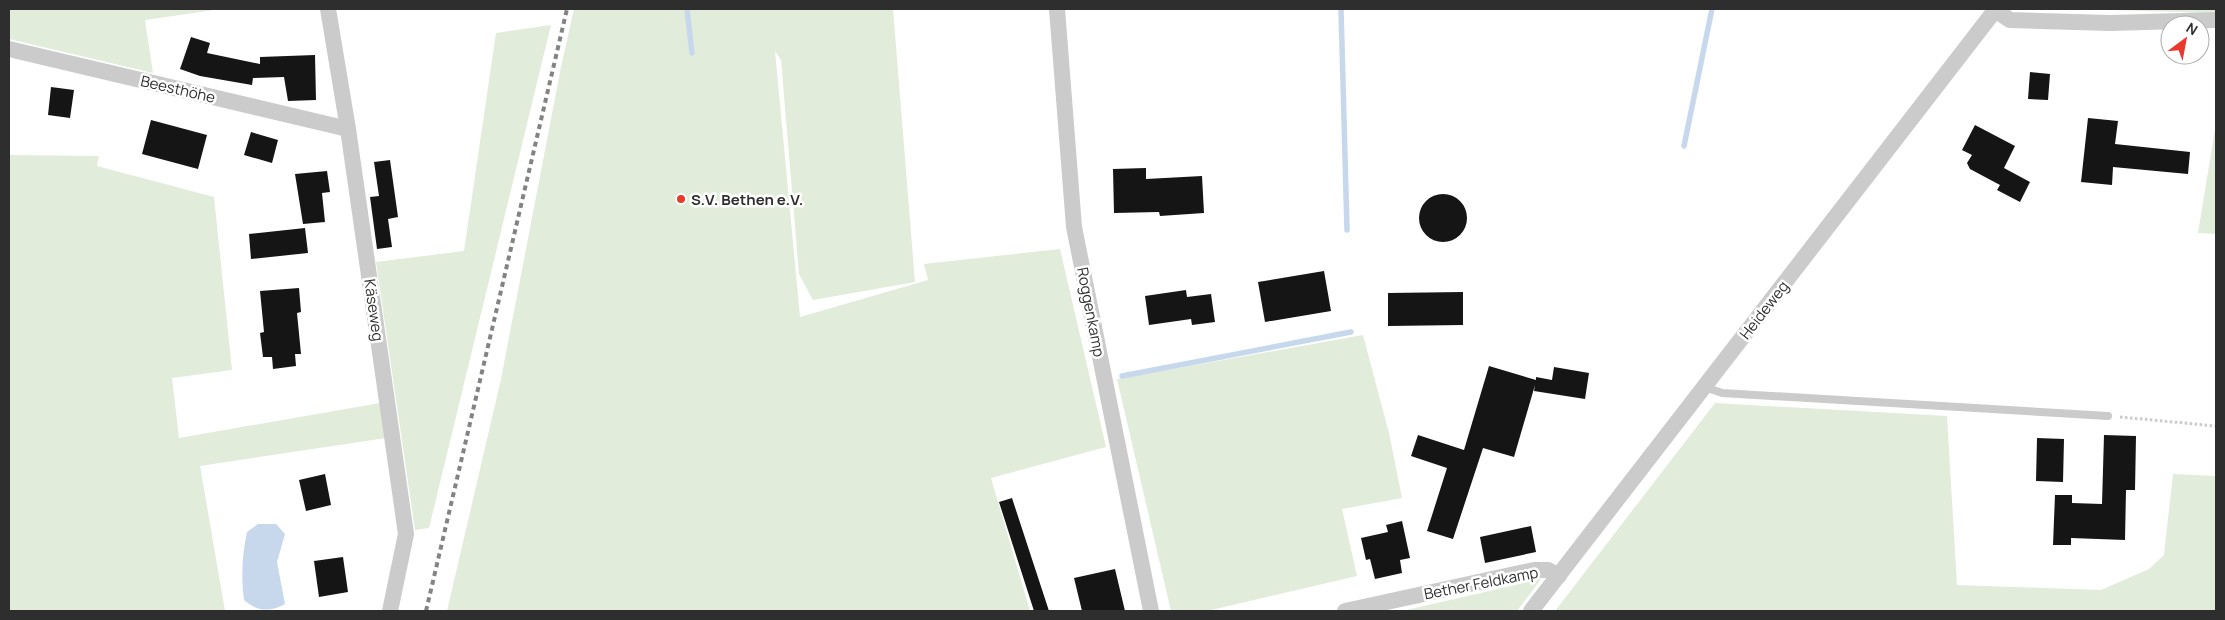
<svg xmlns="http://www.w3.org/2000/svg" width="2225" height="620" font-family="Manrope,sans-serif">
<rect width="100%" height="100%" fill="#fff"/>
<!-- green -->
<path fill="#e2ecdb" d="M9,9h212l-76,11 8,53 -144,-34z
M574,9h319l22,273 -102,18 -14,-26 -18,-214 -6,-9 25,266 128,-37 -4,-16 136,-15 46,198 -115,31 39,133h-583l54,-232 60,-312z
M2075,9h141v3l-1,1z
M551,25l-122,503 -14,2 -39,-268 88,-11 32,-218z
M2216,123v111l-18,-1z
M9,155l90,1 -2,10 117,31 18,173 -60,8 7,60 201,-35 6,35 -186,28 25,145h-216z
M1363,335l26,98 13,65 -60,11 15,67 -150,35h-36l-54,-232z
M1715,403l232,13 10,169 144,5 48,-21 15,-14 9,-81 43,2v135h-661z
M1541,579l-24,32h-115z"/>
<!-- water -->
<path fill="#c7d8ec" d="M258,524h18l9,10 -8,28 8,42c-15,8 -27,8 -41,-4 -3,-23 -2,-45 3,-68z"/>
<g fill="none" stroke-linecap="round" stroke-linejoin="round">
<!-- stream -->
<path stroke="#c7d8ec" stroke-width="5.5" d="M687,9l5,44
M1341,9l6,221
M1684,146l28,-137
M1122,376l229,-44"/>
</g>
<!-- building -->
<path fill="#151515" d="M191,37l19,6 -3,10 53,11v-7l55,-2 1,45 -28,1 -4,-24 -31,1 -1,7 -52,-9 -20,-7z
M2030,72l20,2 -2,26 -20,-1z
M51,87l23,3 -4,28 -22,-3z
M2088,118l30,3 -3,23 75,8 -2,22 -75,-7 -1,18 -31,-3z
M151,120l56,15 -9,34 -56,-15z
M1975,125l40,21 -11,22 26,14 -10,20 -23,-12 3,-5 -30,-16 -3,-6 5,-8 -10,-5z
M251,132l27,8 -6,23 -28,-8z
M390,160l8,57 -10,2 4,28 -15,2 -7,-52 9,-1 -5,-34z
M1146,168v11l56,-3 2,37 -44,3 -1,-4 -45,1 -1,-44z
M327,171l3,21 -8,1 3,29 -22,2 -8,-50z
M1419 218a24 24 0 1 1 48 0a24 24 0 1 1-48 0Z
M305,228l3,25 -57,6 -2,-25z
M1324,271l7,40 -66,11 -7,-40z
M299,288l2,24 -4,1 4,41h-6l1,12 -23,3 -1,-12h-9l-3,-24 4,-1 -4,-41z
M1186,290l1,7 24,-3 4,28 -23,3 -1,-6 -42,6 -4,-29z
M1463,292v33l-75,1v-33z
M1489,366l47,14v-3l16,3 2,-13 35,6 -4,26 -51,-8 1,-6 -21,72 -31,-9 -30,91 -26,-8 20,-63 -36,-12 7,-21 46,15z
M2104,435l32,1 -1,54h-9l-1,50 -54,-2v7h-18l2,-50h17v8l30,1z
M2037,438l27,1 -1,43 -27,-1z
M325,474l6,31 -25,6 -7,-31z
M1012,498l37,113h-15l-35,-109z
M1402,521l8,37 -10,2 2,13 -27,6 -5,-20 -4,1 -5,-22 27,-6 -2,-7z
M1531,526l5,26 -51,11 -5,-26z
M343,557l5,35 -29,5 -5,-36z
M1115,569l10,42h-43l-8,-33z"/>
<g fill="none" stroke-linecap="round" stroke-linejoin="round">
<!-- path -->
<path stroke="#cbcbcb" stroke-width="3" stroke-dasharray="2.5 2.5" stroke-linecap="butt" d="M2120,417l96,9"/>
<!-- service -->
<path stroke="#cbcbcb" stroke-width="8" d="M1705,387l17,6 386,23"/>
<!-- minor -->
<path stroke="#cbcbcb" stroke-width="16" d="M328,9l20,120 58,405 -16,77
M1057,9l17,218 77,384
M1995,10l15,10 100,3 106,-3
M9,49l339,80
M1345,611l189,-41h14l11,6
M1531,611l465,-602"/>
<!-- rail -->
<path stroke="#838383" stroke-width="4" stroke-dasharray="5 4" stroke-linecap="butt" d="M426,611l141,-602"/>
</g>
<!-- markers -->
<circle fill="#e9382c" stroke="#fff" stroke-width="2" cx="681" cy="199" r="5"/>
<g text-anchor="middle" dominant-baseline="central" stroke-width="5" stroke-linejoin="round" paint-order="stroke">
<!-- street labels -->
<g font-size="15" fill="#2e2e2e" stroke="#fff">
<text transform="translate(178 89) rotate(13)">Beesthöhe</text>
<text transform="translate(374 310) rotate(82)">Käseweg</text>
<text transform="translate(1764 310) rotate(-52)">Heideweg</text>
<text transform="translate(1091 312) rotate(79)">Roggenkamp</text>
<text transform="translate(1481 583) rotate(-11)">Bether Feldkamp</text>
</g>
<!-- poi labels -->
<g font-size="15" font-weight="bold" fill="#2e2e2e" stroke="#fff" text-anchor="start">
<text x="691" y="199">S.V. Bethen e.V.</text>
</g>
</g>
<!-- border -->
<rect width="2225" height="620" fill="none" stroke="#2e2e2e" stroke-width="20"/>
<!-- north arrow -->
<g transform="translate(2185 40) rotate(32)"><circle r="24" fill="#ffffff" stroke="#ababab"/>
<path d="M0-4L9 19L0 12L-9 19Z" fill="#e9382c"/>
<text y="-8" font-size="14" font-weight="bold" text-anchor="middle" fill="#2e2e2e">N</text>
</g>
</svg>
